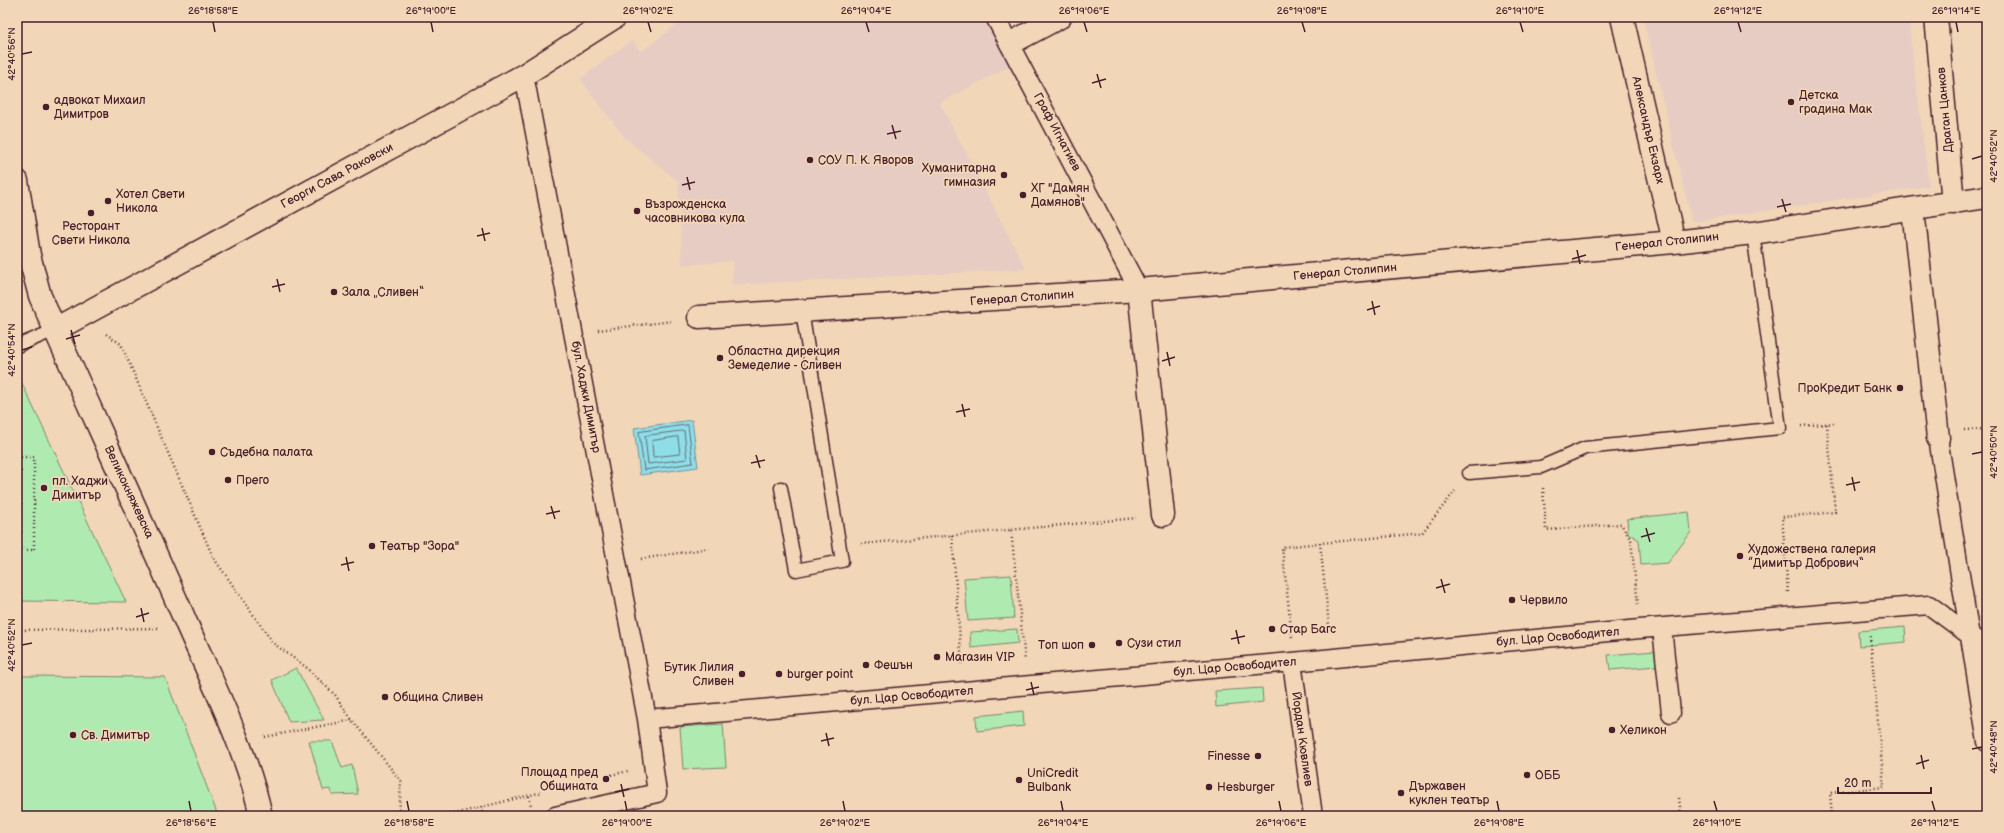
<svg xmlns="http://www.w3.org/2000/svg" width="2004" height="833" font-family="'Balsamiq Sans',sans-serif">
<rect width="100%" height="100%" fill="#f1d7b8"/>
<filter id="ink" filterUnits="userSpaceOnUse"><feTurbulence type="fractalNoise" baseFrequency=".025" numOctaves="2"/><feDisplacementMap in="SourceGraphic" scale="8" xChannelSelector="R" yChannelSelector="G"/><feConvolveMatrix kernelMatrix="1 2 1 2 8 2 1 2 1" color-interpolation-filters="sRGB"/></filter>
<g filter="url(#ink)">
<!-- built -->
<path fill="#e7ccc3" d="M687,17h300l23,49 -70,37 86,166 -294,16 1,-24 -51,4 -4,-84 -53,-43 -45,-59 52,-39 9,12z
M1908,17l21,169 -237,36 -49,-204z"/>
<!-- green -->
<path fill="#afebb1" stroke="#7c856e" d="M17,373l109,229 -109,-1z
M1689,512l2,20 -23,31 -27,2 -2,-25 -11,-7 -1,-14z
M1011,575l3,43 -46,3 -4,-43z
M1905,627l1,15 -47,4 -1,-15z
M1017,629l1,14 -47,5 -1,-16z
M1655,651l1,15 -46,4 -2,-15z
M296,668l28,52 -35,2 -17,-42z
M17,676l148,1 53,139h-201z
M1262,688l1,14 -47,5 -1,-16z
M1023,711l1,15 -47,5 -1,-15z
M723,724l3,43 -43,2 -3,-42z
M309,741h23l10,27 10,-3 6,29 -26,1 -1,-6 -8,1z"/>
<!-- water -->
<path fill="#8edee8" stroke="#73929c" d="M692,420l6,47 -58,8 -6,-47z"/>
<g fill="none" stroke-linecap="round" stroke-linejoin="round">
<!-- shore -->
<path stroke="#656b77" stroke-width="1" d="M688,425l5,38 -49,7 -5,-38z
M684,431l3,28 -39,5 -3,-28z
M678,437l2,17 -27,3 -1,-16z"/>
<defs>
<path id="service" d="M17,346l38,-16
M1469,473l72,-6 44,-19 195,-20 -27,-195
M781,488l15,82 46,-9 -40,-250"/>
<path id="pedestrian" d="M995,17l144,273
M524,75l123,644
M1938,438l49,304
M1662,628l9,85
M1292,662l21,154
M555,816l102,-23 -10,-74 645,-57 348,-33 289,-24 58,43"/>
<path id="minor" d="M1622,17l52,225
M1936,17l17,186
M1011,43l49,-26
M1913,209l25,229
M1139,290l24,225
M699,317l440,-27 535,-48 79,-9 234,-36"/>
<path id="tertiary" d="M17,181l12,74 11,41c49,111 100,220 148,331 26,59 60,127 73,189
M55,330l469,-255 91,-58"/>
</defs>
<!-- service casing -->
<use href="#service" stroke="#4a1f2b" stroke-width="15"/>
<!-- pedestrian casing -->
<use href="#pedestrian" stroke="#4a1f2b" stroke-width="21"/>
<!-- minor casing -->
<use href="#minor" stroke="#4a1f2b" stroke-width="25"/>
<!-- tertiary casing -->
<use href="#tertiary" stroke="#4a1f2b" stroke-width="25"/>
<!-- path -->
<path stroke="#4a1f2b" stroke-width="2.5" stroke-dasharray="1 3" stroke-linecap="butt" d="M598,330l74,-9
M106,334l15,10 92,213 60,86 34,25 28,27 17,25 49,61 -2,35
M1801,426l34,-3
M1964,430l23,-1
M17,457h17v93h-17
M17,471h4v64h-4
M1543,488l3,42 75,-6 10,16 7,65
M1011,530l14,131
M952,535l10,130
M1320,543l10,91
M861,544l275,-26
M641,559l69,-11
M1788,592l-6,-75 53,-5 -8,-88
M17,630l141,-2
M1292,637l-10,-90 140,-14 33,-42
M265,737l87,-17
M611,775l17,-4
M529,796l2,10
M1679,798l2,18
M481,807l2,9
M446,816l96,-24
M1832,816l-2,-23 54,-6 -14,-151"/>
<!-- service -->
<use href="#service" stroke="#f1d7b8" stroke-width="12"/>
<!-- pedestrian -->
<use href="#pedestrian" stroke="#f1d7b8" stroke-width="18"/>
<!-- minor -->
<use href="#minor" stroke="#f1d7b8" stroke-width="22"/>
<!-- tertiary -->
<use href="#tertiary" stroke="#f1d7b8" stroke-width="22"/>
</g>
</g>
<!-- ticks -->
<path fill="none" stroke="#4a1f2b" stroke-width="1.5" d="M213,22l2,10M431,22l2,10M648,22l3,10M866,22l3,10M1084,22l3,10M1302,22l3,10M1520,22l3,10M1738,22l3,10M1956,22l2,10M22,54l10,-2M1097,74l4,14M1092,83l14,-4M892,125l4,14M887,134l14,-3M1972,159l10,-3M687,177l3,13M682,185l13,-3M1782,199l4,13M1777,207l14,-3M482,228l3,13M477,236l13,-3M1577,250l3,14M1572,259l14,-4M277,279l3,13M272,287l13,-3M1372,301l3,14M1367,310l13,-4M71,330l4,14M66,339l14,-4M22,350l10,-3M1167,352l3,14M1162,361l13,-4M962,404l3,13M956,412l14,-3M1972,454l10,-2M756,455l4,13M751,463l14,-3M1852,477l3,14M1846,485l14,-3M551,506l4,13M546,514l14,-3M1646,528l4,14M1641,537l14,-4M346,557l3,14M341,565l13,-3M1441,579l4,14M1436,588l14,-4M141,608l3,14M136,617l13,-4M1236,630l3,14M1231,639l14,-3M22,645l10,-2M1031,682l3,13M1026,690l13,-3M826,733l3,13M821,741l13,-3M1972,749l10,-2M1921,755l3,14M1916,764l13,-4M621,784l3,13M615,792l14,-3M189,801l2,10M407,801l2,10M625,801l2,10M843,801l2,10M1061,801l2,10M1279,801l2,10M1497,801l2,10M1714,801l3,10M1932,801l3,10"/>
<!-- markers -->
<g fill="#4a1f2b" stroke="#f1d7b8" stroke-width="1.5">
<circle cx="1791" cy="102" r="4"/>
<circle cx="46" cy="107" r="4"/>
<circle cx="810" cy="160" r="4"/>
<circle cx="1004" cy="175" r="4"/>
<circle cx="1023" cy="195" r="4"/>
<circle cx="108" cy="201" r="4"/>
<circle cx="637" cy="211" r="4"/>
<circle cx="91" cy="213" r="4"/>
<circle cx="334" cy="292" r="4"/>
<circle cx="720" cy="358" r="4"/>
<circle cx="1900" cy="388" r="4"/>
<circle cx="212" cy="452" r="4"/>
<circle cx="228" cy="480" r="4"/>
<circle cx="44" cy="488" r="4"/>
<circle cx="372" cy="546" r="4"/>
<circle cx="1740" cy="556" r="4"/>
<circle cx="1512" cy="600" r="4"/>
<circle cx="1272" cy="629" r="4"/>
<circle cx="1119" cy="643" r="4"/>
<circle cx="1092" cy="645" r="4"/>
<circle cx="937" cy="657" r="4"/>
<circle cx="866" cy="665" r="4"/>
<circle cx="742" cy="674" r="4"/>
<circle cx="779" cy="674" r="4"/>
<circle cx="385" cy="697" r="4"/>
<circle cx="1612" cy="730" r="4"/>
<circle cx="73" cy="735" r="4"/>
<circle cx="1258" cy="756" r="4"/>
<circle cx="1527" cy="775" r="4"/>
<circle cx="606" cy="779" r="4"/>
<circle cx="1019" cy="780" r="4"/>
<circle cx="1209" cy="787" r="4"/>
<circle cx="1401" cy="793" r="4"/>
</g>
<g text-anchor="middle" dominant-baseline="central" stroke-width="3.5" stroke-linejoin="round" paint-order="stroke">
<!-- poi labels -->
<g font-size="12" fill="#4a1f2b" stroke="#f1d7b8" text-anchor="start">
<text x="1799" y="95">Детска<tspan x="1799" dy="14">градина Мак</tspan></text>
<text x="54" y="100">адвокат Михаил<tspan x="54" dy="14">Димитров</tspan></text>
<text x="818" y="160">СОУ П. К. Яворов</text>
<text x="996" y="168" text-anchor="end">Хуманитарна<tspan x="996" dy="14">гимназия</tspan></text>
<text x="1031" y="188">ХГ "Дамян<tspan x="1031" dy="14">Дамянов"</tspan></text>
<text x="116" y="194">Хотел Свети<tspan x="116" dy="14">Никола</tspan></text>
<text x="645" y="204">Възрожденска<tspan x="645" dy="14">часовникова кула</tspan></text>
<text x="91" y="226" text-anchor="middle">Ресторант<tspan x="91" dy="14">Свети Никола</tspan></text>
<text x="342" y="292">Зала „Сливен“</text>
<text x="728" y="351">Областна дирекция<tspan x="728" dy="14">Земеделие - Сливен</tspan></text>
<text x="1892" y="388" text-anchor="end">ПроКредит Банк</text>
<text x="220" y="452">Съдебна палата</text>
<text x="236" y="480">Прего</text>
<text x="52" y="481">пл. Хаджи<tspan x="52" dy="14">Димитър</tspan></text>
<text x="380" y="546">Театър "Зора"</text>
<text x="1748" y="549">Художествена галерия<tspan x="1748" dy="14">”Димитър Добрович“</tspan></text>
<text x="1520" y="600">Червило</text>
<text x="1280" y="629">Стар Багс</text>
<text x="1127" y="643">Сузи стил</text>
<text x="1084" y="645" text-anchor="end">Топ шоп</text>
<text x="945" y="657">Магазин VIP</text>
<text x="874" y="665">Фешън</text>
<text x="734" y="667" text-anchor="end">Бутик Лилия<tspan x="734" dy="14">Сливен</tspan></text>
<text x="787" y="674">burger point</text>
<text x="393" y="697">Община Сливен</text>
<text x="1620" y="730">Хеликон</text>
<text x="81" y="735">Св. Димитър</text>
<text x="1250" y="756" text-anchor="end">Finesse</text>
<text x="598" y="772" text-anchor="end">Площад пред<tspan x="598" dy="14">Общината</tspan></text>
<text x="1027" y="773">UniCredit<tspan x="1027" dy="14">Bulbank</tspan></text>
<text x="1535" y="775">ОББ</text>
<text x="1409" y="786">Държавен<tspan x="1409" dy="14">куклен театър</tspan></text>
<text x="1217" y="787">Hesburger</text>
</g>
<!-- street labels -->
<g font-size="12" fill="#4a1f2b" stroke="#f1d7b8">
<text transform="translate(1945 110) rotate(-95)">Драган Цанков</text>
<text transform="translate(1648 130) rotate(77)">Александър Екзарх</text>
<text transform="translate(1057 132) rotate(62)">Граф Игнатиев</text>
<text transform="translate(337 176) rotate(-28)">Георги Сава Раковски</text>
<text transform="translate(1667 242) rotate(-6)">Генерал Столипин</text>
<text transform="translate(1345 272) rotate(-5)">Генерал Столипин</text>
<text transform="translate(1022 298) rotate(-4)">Генерал Столипин</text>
<text transform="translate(586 397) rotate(79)">бул. Хаджи Димитър</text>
<text transform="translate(129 492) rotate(65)">Великокняжевска</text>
<text transform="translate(1558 637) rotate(-5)">бул. Цар Освободител</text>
<text transform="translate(1235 667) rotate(-5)">бул. Цар Освободител</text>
<text transform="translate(912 696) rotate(-5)">бул. Цар Освободител</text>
<text transform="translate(1302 739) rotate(82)">Йордан Кювлиев</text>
</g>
</g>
<!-- margin -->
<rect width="2004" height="833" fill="none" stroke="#f1d7b8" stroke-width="44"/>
<!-- scale -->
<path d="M1838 787v6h93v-6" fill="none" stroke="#4a1f2b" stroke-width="2"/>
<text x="1844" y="787" font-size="12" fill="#4a1f2b" stroke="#f1d7b8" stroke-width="3" paint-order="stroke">20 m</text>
<rect x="22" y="22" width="1960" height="789" fill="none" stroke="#4a1f2b" stroke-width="1.5"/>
<g font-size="10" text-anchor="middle" fill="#4a1f2b">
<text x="213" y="14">26°18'58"E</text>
<text x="431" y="14">26°19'00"E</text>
<text x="648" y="14">26°19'02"E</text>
<text x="866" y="14">26°19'04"E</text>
<text x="1084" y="14">26°19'06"E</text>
<text x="1302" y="14">26°19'08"E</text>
<text x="1520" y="14">26°19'10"E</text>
<text x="1738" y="14">26°19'12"E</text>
<text x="1956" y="14">26°19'14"E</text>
<text transform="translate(11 54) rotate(-90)" y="4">42°40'56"N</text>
<text transform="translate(1993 156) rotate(-90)" y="4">42°40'52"N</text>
<text transform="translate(11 350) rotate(-90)" y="4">42°40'54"N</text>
<text transform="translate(1993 452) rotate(-90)" y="4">42°40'50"N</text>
<text transform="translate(11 645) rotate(-90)" y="4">42°40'52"N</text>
<text transform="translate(1993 747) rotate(-90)" y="4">42°40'48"N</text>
<text x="191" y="826">26°18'56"E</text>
<text x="409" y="826">26°18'58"E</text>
<text x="627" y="826">26°19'00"E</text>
<text x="845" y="826">26°19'02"E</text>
<text x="1063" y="826">26°19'04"E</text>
<text x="1281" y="826">26°19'06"E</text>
<text x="1499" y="826">26°19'08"E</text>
<text x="1717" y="826">26°19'10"E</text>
<text x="1935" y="826">26°19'12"E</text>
</g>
</svg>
